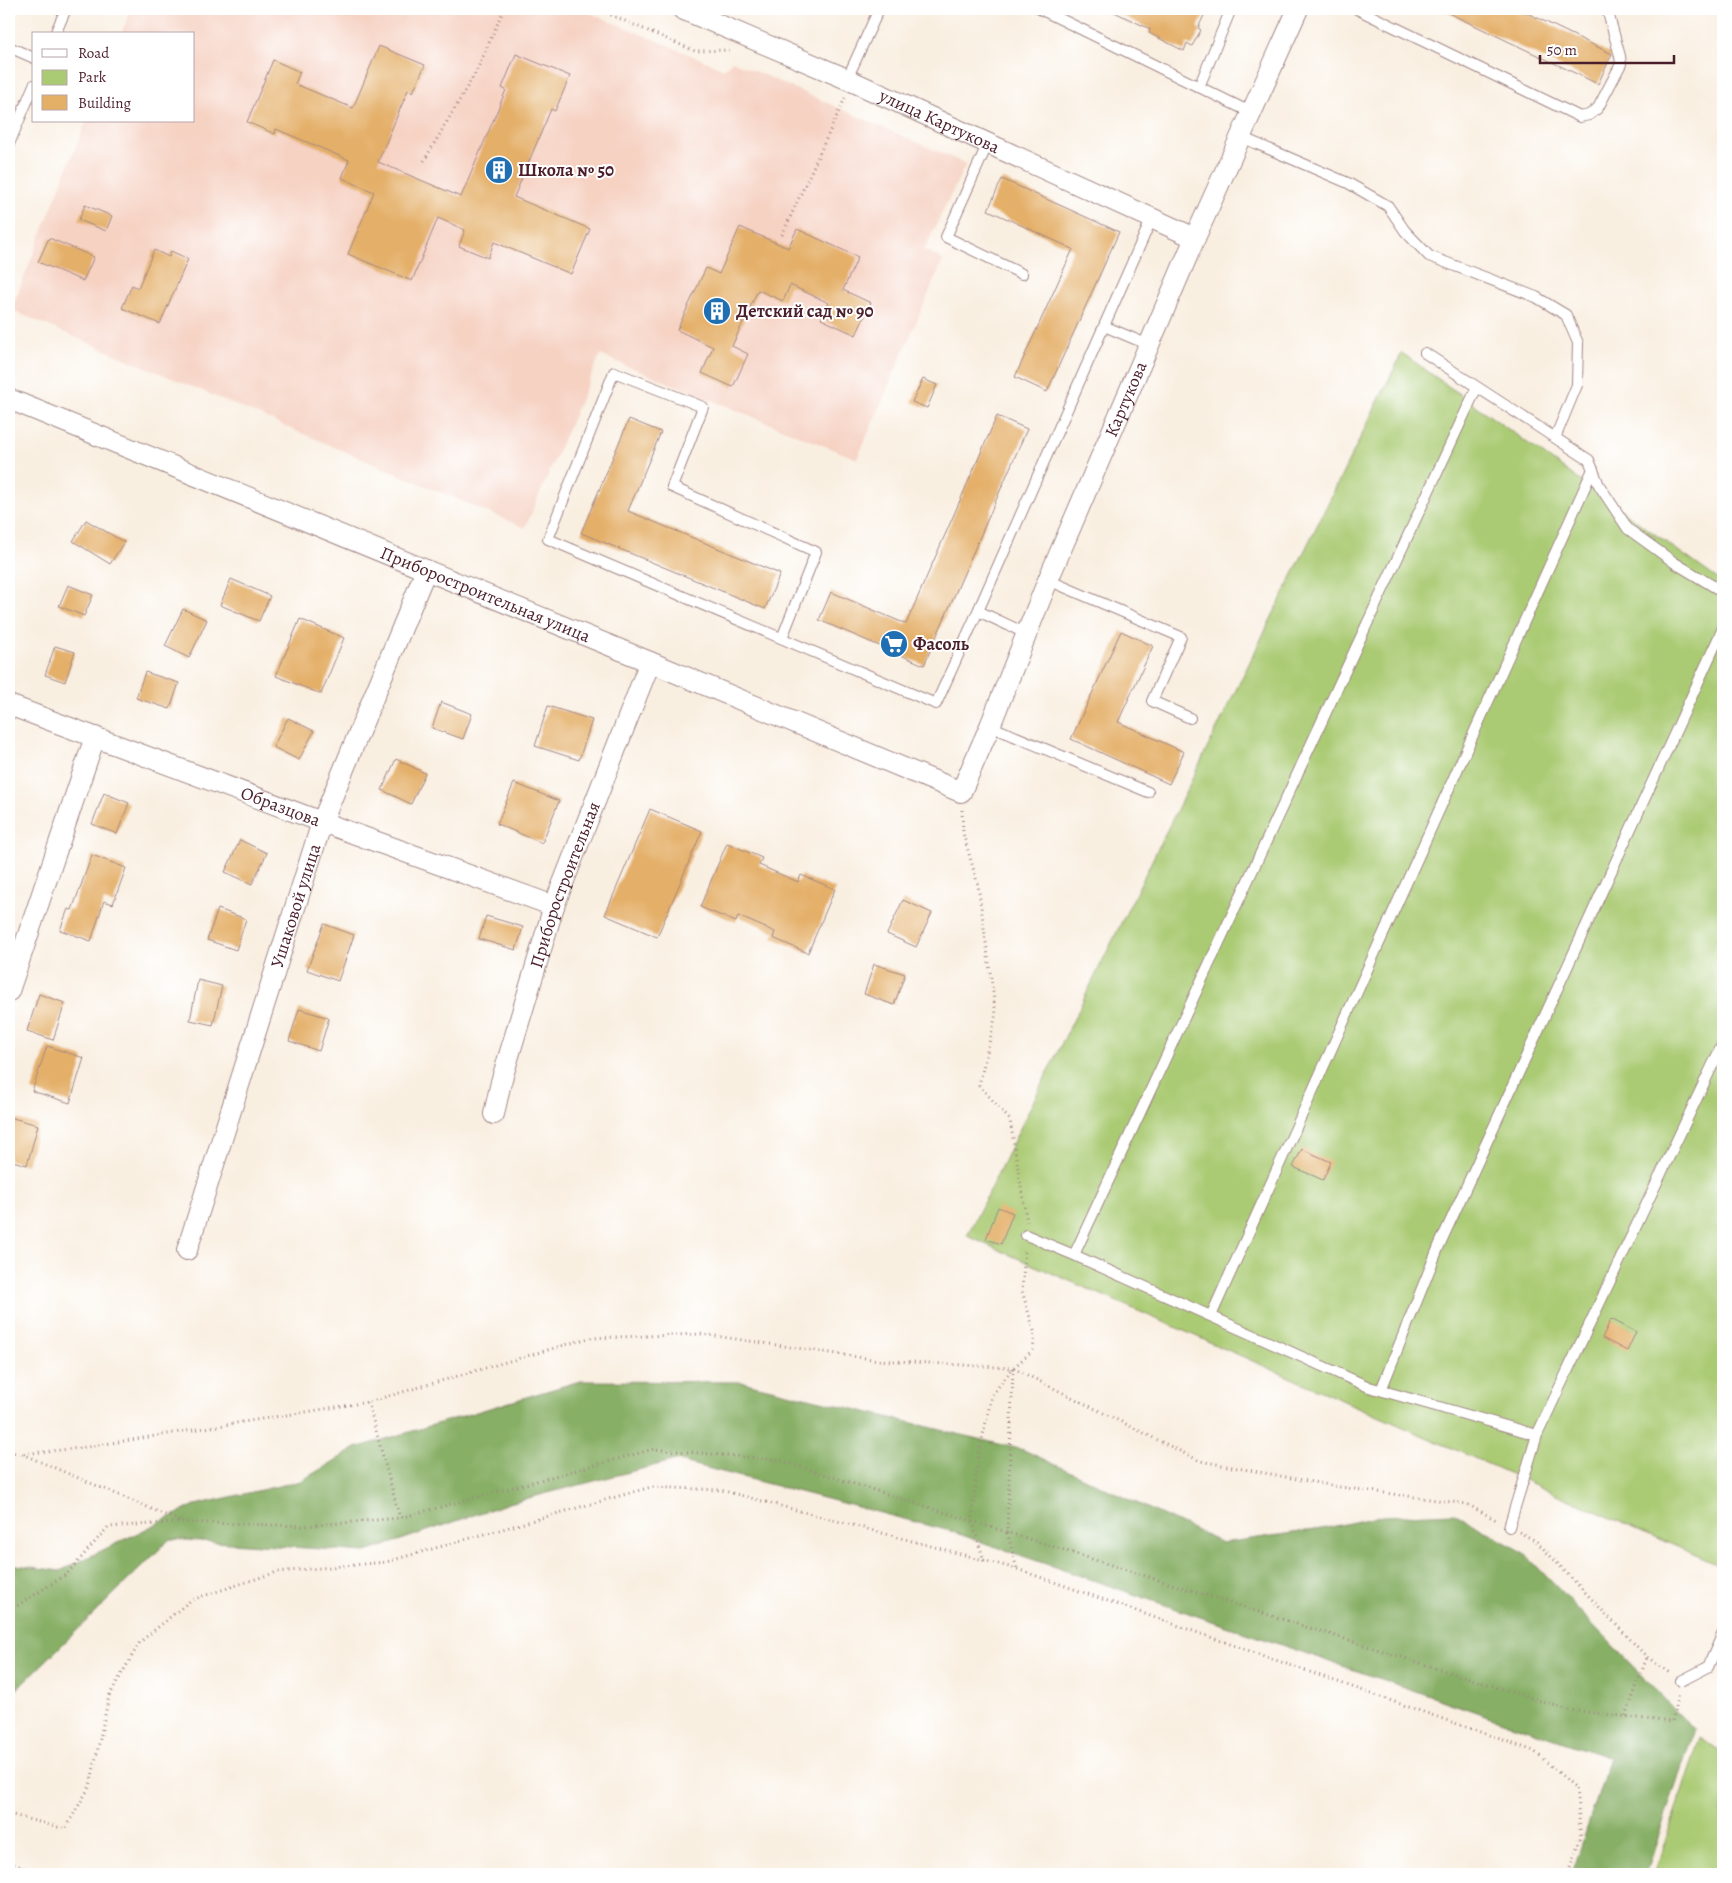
<svg xmlns="http://www.w3.org/2000/svg" width="1732" height="1883" font-family="Alegreya,serif">
<rect width="100%" height="100%" fill="#fff"/>
<filter id="ink" filterUnits="userSpaceOnUse"><feTurbulence type="fractalNoise" baseFrequency=".02" numOctaves="2"/><feDisplacementMap in="SourceGraphic" scale="10" xChannelSelector="R" yChannelSelector="G"/><feConvolveMatrix kernelMatrix="1 2 1 2 8 2 1 2 1" color-interpolation-filters="sRGB"/></filter>
<filter id="wash" filterUnits="userSpaceOnUse"><feTurbulence type="fractalNoise" baseFrequency=".0096" numOctaves="4" result="noise"/><feDisplacementMap in="SourceGraphic" scale="20" xChannelSelector="R" yChannelSelector="G"/><feGaussianBlur stdDeviation="1.12" result="paint"/><feColorMatrix in="noise" values="0 0 0 0 0 0 0 0 0 0 0 0 0 0 0 0 0 1.4 0 .05"/><feComposite in="paint" operator="in"/></filter>
<g filter="url(#wash)">
<rect width="100%" height="100%" fill="#f9efe1"/>
<!-- built -->
<path fill="#f6d2c3" d="M131,9h450l143,60 8,-8 234,103 -42,86 19,10 -86,199 -257,-104 -75,173 -514,-218 75,-189h108v-87h-73z"/>
<!-- green -->
<path fill="#aacb73" stroke="#7a754f" d="M1402,353l321,230v984l-756,-331z
M1700,1738l23,15v121h-69z"/>
<!-- forest -->
<path fill="#87af65" stroke="#686748" d="M580,1381l162,1 282,68 198,93 99,-14 61,-13 71,-3 71,40 170,177 -48,144h-74l38,-116 -660,-227 -274,-71 -167,43 -143,49 -196,-13 -161,158v-133l51,7 135,-66 106,-24 55,-33z"/>
<g id="blocks">
<!-- building -->
<path fill="#e4af67" d="M1108,9h99l-9,19 3,2 -9,16 -5,-3 -3,8 -35,-18 1,-4z
M1440,9h79l93,45 -14,30z
M379,46l46,19 -12,27 -5,-2 -30,72 83,35 45,-107 -4,-2 14,-34 54,22 -15,35 -4,-2 -37,88 76,32 -19,45 -77,-32 -6,16 -29,-12 6,-16 -27,-12 -26,63 -64,-27 26,-62 -32,-14 7,-18 -73,-31 -1,5 -28,-12 26,-62 27,12 -5,12 58,24z
M1002,179l117,53 -72,160 -32,-15 58,-128 -85,-39z
M85,205l27,11 -6,15 -27,-11z
M740,227l48,21 9,-19 61,28 -15,33 28,13 -15,32 -35,-16 8,-16 -39,-18 -7,16 -25,-11 -26,56 16,8 -15,33 -31,-14 11,-26 -36,-17 29,-62 13,6z
M49,238l45,19 -11,24 -45,-19z
M154,250l15,7 2,-6 17,8 -28,65 -38,-16 10,-23 6,3z
M923,379l14,6 -10,23 -15,-6z
M997,416l30,13 -103,236 -105,-45 12,-28 75,32z
M629,419l32,13 -33,79 152,63 -15,35 -184,-76z
M86,520l38,22 -14,22 -37,-23z
M231,579l39,17 -11,25 -39,-16z
M68,585l25,10 -9,21 -25,-10z
M183,609l24,11 -18,38 -24,-12z
M300,619l44,19 -23,56 -45,-18z
M1121,631l32,15 -35,76 66,30 -15,32 -98,-45z
M55,646l20,6 -10,30 -20,-7z
M145,672l34,11 -9,26 -34,-11z
M441,702l31,12 -9,25 -31,-11z
M548,706l44,14 -13,40 -44,-14z
M288,718l26,13 -15,29 -26,-13z
M396,759l29,14 -14,31 -29,-14z
M514,783l45,18 -17,42 -45,-19z
M104,793l25,10 -12,31 -25,-10z
M650,809l52,22 -45,106 -52,-22z
M240,840l27,13 -15,31 -27,-12z
M727,843l35,15 -3,7 39,17 3,-7 34,14 -27,64 -35,-15 2,-6 -37,-16 -2,6 -36,-15z
M92,855l34,13 -13,36 -9,-3 -13,40 -31,-11 8,-21 4,1z
M903,900l29,13 -16,34 -29,-13z
M218,909l28,10 -10,31 -29,-10z
M486,916l37,11 -7,23 -37,-11z
M324,924l30,11 -16,46 -31,-11z
M874,964l31,10 -11,31 -30,-11z
M198,980l24,6 -9,39 -23,-5z
M39,994l26,9 -12,37 -26,-9z
M299,1009l30,9 -10,33 -30,-10z
M47,1046l37,12 -14,45 -38,-12z
M9,1117l29,8 -11,40 -18,-5z
M1302,1149l29,13 -8,18 -30,-13z
M998,1207l15,6 -12,31 -15,-5z
M1611,1319l25,13 -9,19 -25,-13z"/>
</g>
</g>
<g filter="url(#ink)">
<use href="#blocks" fill-opacity="0" stroke="#a28786" stroke-width="1"/>
<g fill="none" stroke-linecap="round" stroke-linejoin="round">
<defs>
<path id="service" d="M1040,9l159,78
M1231,9l-32,78 53,26
M1357,9l223,108 9,-2 9,-7 23,-44 -1,-8 -13,-47
M55,34l11,-25
M9,47l25,11
M847,79l32,-70
M1241,137l107,46 40,23 17,25 24,25 107,41 30,18 12,28 -1,42 -22,53
M988,143l-42,94 76,37
M9,144l25,-59
M1104,326l48,-108
M1425,353l164,107 10,25 29,44 47,34 48,29
M1048,580l133,57 -29,64 38,17
M978,611l126,-285 45,19
M782,638l34,-86 -144,-65 31,-80 -89,-35 -66,167 388,165 42,-93 49,23
M990,726l158,66
M1026,1235l48,20 403,-868
M1074,1255l295,132 168,48 -28,92
M1211,1316l382,-847
M1381,1390l58,-144 284,-618
M1537,1435l186,-392
M1681,1681l27,-14 15,-34"/>
<g id="minor">
<path id="s1" d="M682,9l165,70 348,159"/>
<path id="s2" d="M9,399l641,263 311,130 29,-66 58,-146 147,-342 103,-229"/>
<path id="s3" d="M9,705l313,117 232,84"/>
<path d="M9,991l86,-254"/>
<path id="s4" d="M494,1114l7,-32 53,-176 96,-244"/>
<path id="s5" d="M187,1250l135,-428 104,-252"/>
</g>
</defs>
<!-- service casing -->
<use href="#service" stroke="#a28786" stroke-width="12"/>
<!-- minor casing -->
<use href="#minor" stroke="#a28786" stroke-width="22"/>
<!-- path -->
<path stroke="#a28786" stroke-width="3" stroke-dasharray="1 4" stroke-linecap="butt" d="M597,9l98,42 34,-1
M424,161l52,-89 28,-63
M782,235l63,-137
M962,810l1,23 15,52 18,129 -17,71 31,35 17,102
M1013,1368l-6,164 10,37
M368,1402l32,116
M9,1452l13,2 58,-6 288,-46 221,-64 113,-4 176,26 135,8 187,93 140,26 127,17 31,17
M22,1454l158,67
M1519,1532l17,9 111,116 24,17
M984,1561l-12,-40 6,-64 14,-62 21,-27 20,-18 2,-16 -13,-43 3,-42
M9,1611l58,-37 41,-47 73,-5 124,4 95,-8 254,-69 125,11 790,250 103,12 6,-28
M1626,1716l21,-59
M9,1814l56,15 25,-43 19,-90 31,-54 51,-42 86,-28 109,-10 265,-75 70,3 296,79 517,182 42,37 5,49 -13,37
M9,1863l36,11"/>
<!-- service -->
<use href="#service" stroke="#fff" stroke-width="10"/>
<!-- minor -->
<use href="#minor" stroke="#fff" stroke-width="20"/>
</g>
</g>
<!-- icons -->
<defs>
<symbol id="building-disc" viewBox="-11 -11 22 22"><circle r="9.5" fill="#1f6fb2" stroke="#fff"/><path d="M-4-6H4V6H1V3H-1V6H-4ZM-2.5-4.3h1.7v1.8h-1.7ZM.8-4.3h1.7v1.8H.8ZM-2.5-1h1.7V.8h-1.7ZM.8-1h1.7V.8H.8Z" fill="#fff"/></symbol>
<symbol id="supermarket-disc" viewBox="-11 -11 22 22"><circle r="9.5" fill="#1f6fb2" stroke="#fff"/><path d="M-6-5.5h2.5l.6 2H6L4.5 2H-2.5L-4.4-4H-6ZM-1.5 3.2a1.3 1.3 0 1 0 .1 0ZM3 3.2a1.3 1.3 0 1 0 .1 0Z" fill="#fff"/></symbol>
</defs>
<g fill-rule="evenodd">
<use href="#building-disc" x="483" y="154" width="32" height="32"/>
<use href="#building-disc" x="701" y="295" width="32" height="32"/>
<use href="#supermarket-disc" x="878" y="628" width="32" height="32"/>
</g>
<g text-anchor="middle" dominant-baseline="central" stroke-width="4" stroke-linejoin="round" paint-order="stroke">
<!-- street labels -->
<g font-size="18" fill="#4a1f2b" stroke="#fff">
<text stroke="none"><textPath href="#s1" startOffset="281">улица Картукова</textPath></text>
<text stroke="none"><textPath href="#s2" startOffset="1456">Картукова</textPath></text>
<text stroke="none"><textPath href="#s2" startOffset="515">Приборостроительная улица</textPath></text>
<text stroke="none"><textPath href="#s3" startOffset="290">Образцова</textPath></text>
<text stroke="none"><textPath href="#s4" startOffset="240">Приборостроительная</textPath></text>
<text stroke="none"><textPath href="#s5" startOffset="361">Ушаковой улица</textPath></text>
</g>
<!-- poi labels -->
<g font-size="18" font-weight="bold" fill="#4a1f2b" stroke="#fff" text-anchor="start">
<text x="518" y="170">Школа № 50</text>
<text x="736" y="311">Детский сад № 90</text>
<text x="913" y="644">Фасоль</text>
</g>
</g>
<!-- margin -->
<rect width="1732" height="1883" fill="none" stroke="#fff" stroke-width="30"/>
<!-- legend -->
<rect x="32" y="32" width="162" height="90" fill="#ffffff" stroke="#b7a5aa"/>
<rect x="42" y="49" width="25" height="8" fill="#ffffff" stroke="#b7a5aa"/>
<text x="78" y="58" font-size="15" fill="#4a1f2b">Road</text>
<rect x="42" y="70" width="25" height="15" fill="#aacb73" stroke="#b7a5aa"/>
<text x="78" y="82" font-size="15" fill="#4a1f2b">Park</text>
<rect x="42" y="95" width="25" height="15" fill="#e4af67" stroke="#b7a5aa"/>
<text x="78" y="108" font-size="15" fill="#4a1f2b">Building</text>
<!-- scale -->
<path d="M1540 55v8h134v-8" fill="none" stroke="#4a1f2b" stroke-width="2.5"/>
<text x="1547" y="55" font-size="15" fill="#4a1f2b" stroke="#ffffff" stroke-width="4" paint-order="stroke">50 m</text>
</svg>
